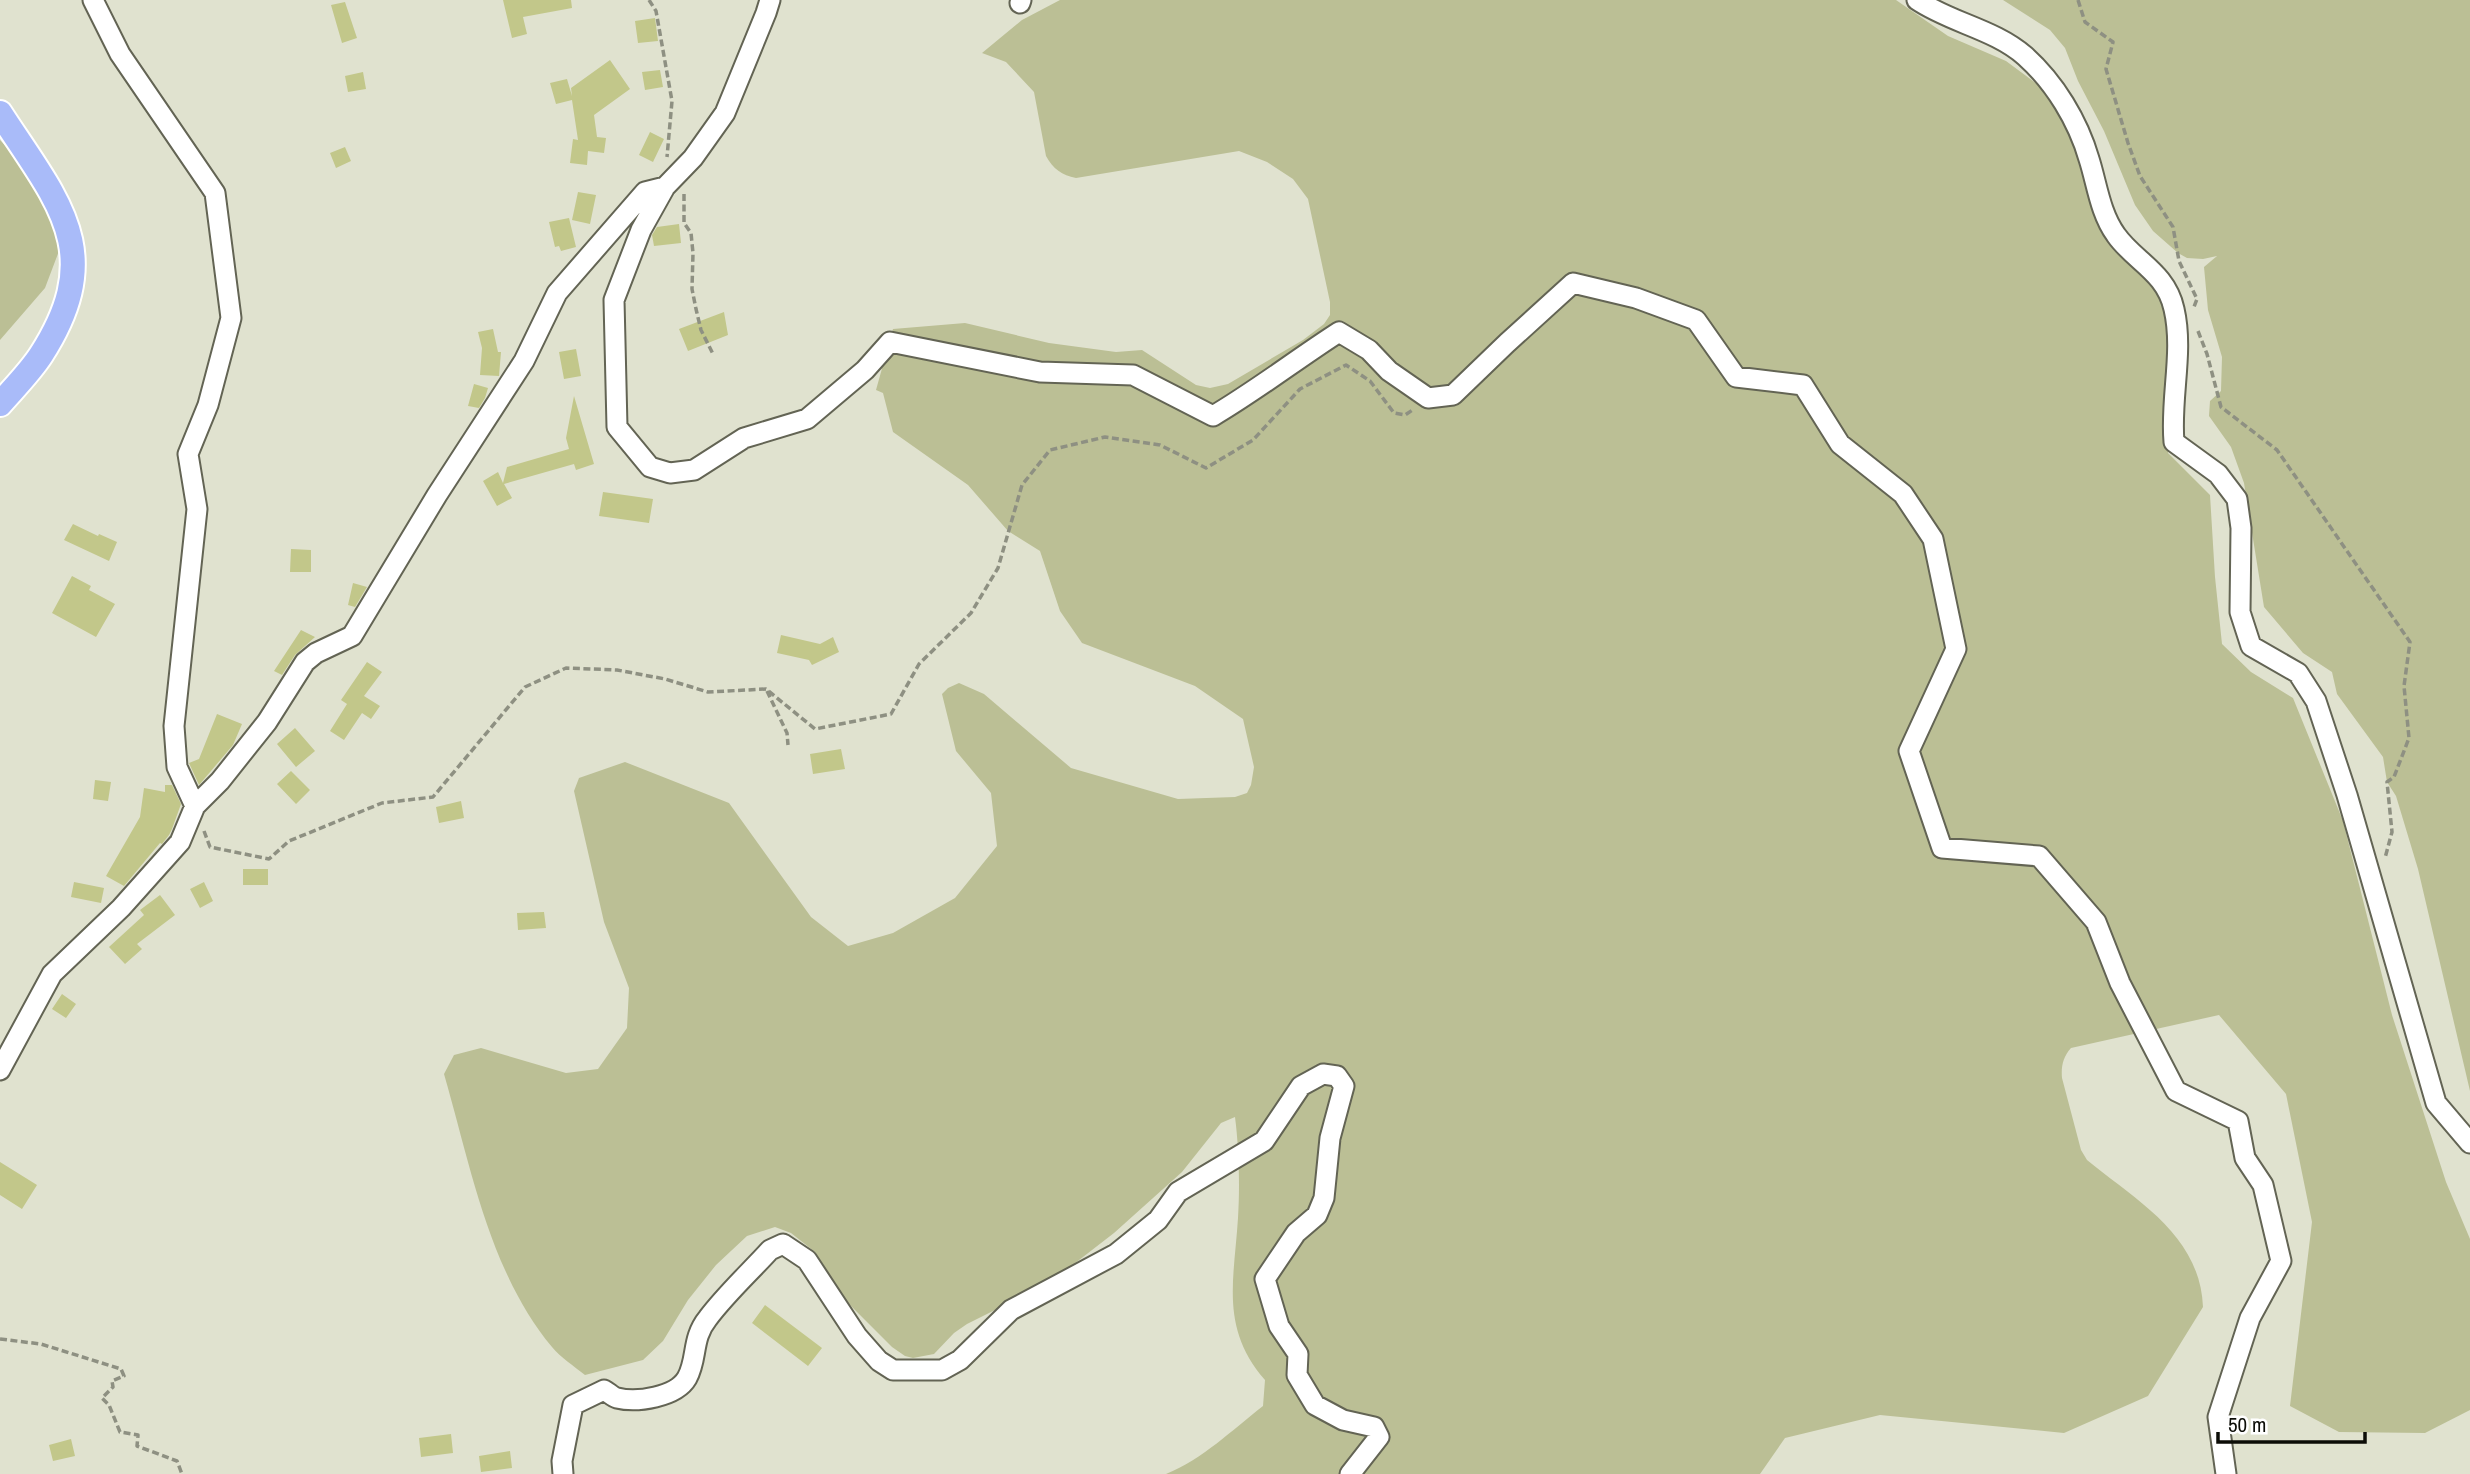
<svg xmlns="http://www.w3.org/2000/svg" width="2470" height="1474" font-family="'Archivo Narrow',sans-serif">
<rect width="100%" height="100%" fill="#e0e2cf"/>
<!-- green -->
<path fill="#bbbf95" d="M1060,0h836l52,36 58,25 47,35 23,44 16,58 85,102 -9,153 42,42 5,82 7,67 29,28 42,26 50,123 49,194 54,167 24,57v171l-45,23 -86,-1 -49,-26 22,-184 -26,-128 -67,-79 -148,33c-8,9 -10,18 -9,30l19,72 6,10c50,41 113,75 116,147l-55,89 -84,37 -184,-18 -95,23 -25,36h-594c37,-15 66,-44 97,-68l2,-26c-45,-52 -31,-99 -27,-162 2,-31 1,-71 -3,-101l-14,6 -39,49 -68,61 -53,41 -30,18 -64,32 -13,9 -20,21 -21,4 -8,-2 -13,-9 -44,-44 -33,-51 -24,-19 -16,-6 -28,9 -31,29 -28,35 -25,41 -20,19 -58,15c-11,-9 -24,-17 -33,-28 -63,-76 -81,-180 -108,-273l10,-19 27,-7 85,25 32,-4 29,-41 2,-40 -25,-66 -30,-131 5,-13 46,-16 104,41 82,114 37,29 45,-13 62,-35 42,-52 -6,-53 -35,-42 -14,-57 6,-6 11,-5 25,11 87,74 107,31 57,-2 12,-4 4,-8 3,-18 -11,-48 -48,-33 -113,-43 -22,-32 -20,-60 -32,-20 -40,-46 -75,-53 -10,-39 -7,-3 17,-61 72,-6 84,20 67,9 26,-2 54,35 14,3 18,-4 75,-44 21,-16 6,-9v-13l-22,-103 -15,-20 -26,-17 -28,-11 -163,27c-14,-3 -23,-9 -30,-22l-12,-64 -28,-30 -24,-9 40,-33z
M2003,0h467v1091l-52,-222 -22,-73 -9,-14 -4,-25 -46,-63 -5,-22 -29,-19 -39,-46 -20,-124 -13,-36 -22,-31 1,-15 11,-10 1,-34 -14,-47 -4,-43 13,-11 -14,3 -16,-1 -9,-5 -25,-22 -18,-26 -31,-74 -26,-50 -13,-33 -15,-18z
M0,140l50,53 12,50 -17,45 -45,52z"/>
<!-- building -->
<path fill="#c2c78a" d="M503,0h68l1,8 -49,9 4,17 -15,4z
M345,2l12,36 -15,5 -11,-38z
M655,18l3,23 -20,2 -3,-22z
M610,60l20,29 -36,26 3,22 9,1 -2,15 -16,-2 -1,14 -17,-2 3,-24 5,1 -6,-40 -16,4 -6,-21 17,-4 5,17 -1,-8z
M660,70l3,17 -18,3 -3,-18z
M363,72l3,17 -18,3 -3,-16z
M650,132l14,7 -11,23 -14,-7z
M345,147l6,14 -15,7 -6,-15z
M578,192l18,3 -6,29 -18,-4z
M569,218l7,29 -15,4 -2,-5 -4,1 -6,-25z
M679,224l2,19 -27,3 -2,-11 5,-8z
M724,312l4,23 -40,16 -9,-22z
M493,329l5,23h3l-2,24 -19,-1 2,-27 -4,-16z
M576,349l5,27 -17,3 -5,-27z
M474,384l14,4 -3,10 -6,10 -11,-2z
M574,396l20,68 -18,6 -2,-6 -70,20 8,14 -15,8 -14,-25 15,-9 5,11 4,-16 62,-18 -3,-11z
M603,492l50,7 -4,24 -50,-7z
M73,524l25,12 1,-2 18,8 -8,19 -45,-21z
M291,549l20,1v22h-21z
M72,576l19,10 -2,4 26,14 -19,33 -44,-24z
M353,583l14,4 -12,20 -7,-2z
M301,630l14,7 -20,18 -13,20 -8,-4z
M781,635l39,9 13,-7 6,15 -27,13 -3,-5 -32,-7z
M367,662l15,10 -18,24 16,10 -9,13 -9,-6 -18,27 -14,-9 17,-27 -6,-4z
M217,714l25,10 -9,21 -34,40 -10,-22 10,-4z
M295,728l20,23 -19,16 -19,-23z
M841,749l4,20 -32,5 -3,-20z
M291,771l19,19 -14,14 -19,-20z
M95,780l16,2 -3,19 -15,-2z
M165,785h7l9,19 -9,25 -3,6 -7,9 -2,-1 -36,43 -18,-10 34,-59 4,-29 21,4z
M461,801l3,17 -25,5 -3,-16z
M243,869h25v16h-25z
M74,882l30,6 -3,15 -30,-6z
M204,882l9,19 -13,7 -10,-19z
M160,895l15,20 -38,29 5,5 -17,15 -16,-17 35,-32 -4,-5z
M544,912l2,16 -28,2 -1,-17z
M62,994l14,10 -10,14 -14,-9z
M0,1162l37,23 -15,24 -22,-14z
M765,1305l57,43 -14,18 -56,-43z
M451,1434l2,19 -32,4 -2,-19z
M71,1439l4,17 -22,5 -4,-16z
M510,1451l2,17 -31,4 -2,-16z"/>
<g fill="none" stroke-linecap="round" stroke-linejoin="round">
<defs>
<path id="minor" d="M770,0l-4,13 -41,100 -32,45 -28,29 -24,43 -27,70 3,127 33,40 20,6 24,-3 50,-32 63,-19 58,-49 25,-28 150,30 93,3 80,41c44,-26 84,-57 126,-84l30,18 20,21 39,27 25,-3 54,-52 66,-60 63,15 60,22 40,57 67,8 37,59 63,50 30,45 23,110 -47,102 33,97 97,8 57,66 24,61 56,108 62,30 7,37 18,27 18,76 -31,57 -32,99 8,57
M1917,0c34,23 77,29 108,56 30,27 53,65 64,103 8,25 11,54 27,76 18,26 50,37 58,74 10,43 -4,89 0,133l44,32 19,25 4,29 -1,84 11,34 47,27 18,28 31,94 89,308 34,40
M1020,3l1,-3
M195,806l25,-25 47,-59 38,-60 11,-9 36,-17 85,-141 87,-134 33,-68 88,-101 20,-5
M0,1070l52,-96 69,-66 59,-66 15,-36 -18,-39 -3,-41 23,-217 -9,-55 20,-49 23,-87 -16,-125 -95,-139 -27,-54
M563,1474l-1,-13 11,-56 31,-15c4,2 9,7 13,8 20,5 59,-1 70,-20 11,-20 4,-39 21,-60 18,-24 42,-46 62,-68l13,-6 24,16 50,76 22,25 14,9h49l18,-10 51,-50 105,-56 42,-34 20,-28 86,-51 37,-55 22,-12 14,2 7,10 -14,52 -6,60 -7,17 -21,18 -31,46 14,47 19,28 -1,21 18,30 28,15 31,7 5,10 -29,37"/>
<path id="major" d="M0,113c57,88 108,138 41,242 -11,17 -27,33 -41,49"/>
</defs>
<!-- minor casing -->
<use href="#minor" stroke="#636454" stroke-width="23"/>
<!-- major casing -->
<use href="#major" stroke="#fff" stroke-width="28"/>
<!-- path -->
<path stroke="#8e9082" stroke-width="3.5" stroke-dasharray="7 3.5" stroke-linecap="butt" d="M649,0l7,11 16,90 -5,56
M2078,0l7,22 28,20 -7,27 22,74 12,33 33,51 6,34 18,38 -3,8
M684,194v29l7,10 2,20 -1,36 4,20 5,21 12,24
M2198,331l9,23 14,53 56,43 133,192 -6,44 5,52 -15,39 -7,5 5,50 -7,26
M767,691l20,42 1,12
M204,831l6,16 59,12 20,-18 93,-38 51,-6 92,-110 41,-19 51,2 48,9 43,13 58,-3 49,40 76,-15 28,-50 52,-51 27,-45 24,-83 28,-35 55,-13 55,8 46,23 47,-28 47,-51 46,-24 24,16 24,32 11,2 9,-6
M0,1339l41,5 80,25 3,7 -12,5 1,6 -11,11 7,7 11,27 18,3 -1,11 40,15 5,13"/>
<!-- minor -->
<use href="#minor" stroke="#fff" stroke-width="19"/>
<!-- major -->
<use href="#major" stroke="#a9bbf9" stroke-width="24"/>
</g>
<!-- scale -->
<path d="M2218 1432v10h147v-10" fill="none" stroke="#0c0d07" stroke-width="3.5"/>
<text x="2228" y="1432" font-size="21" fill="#0c0d07" stroke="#ffffff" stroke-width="5" paint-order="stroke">50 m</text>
</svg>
